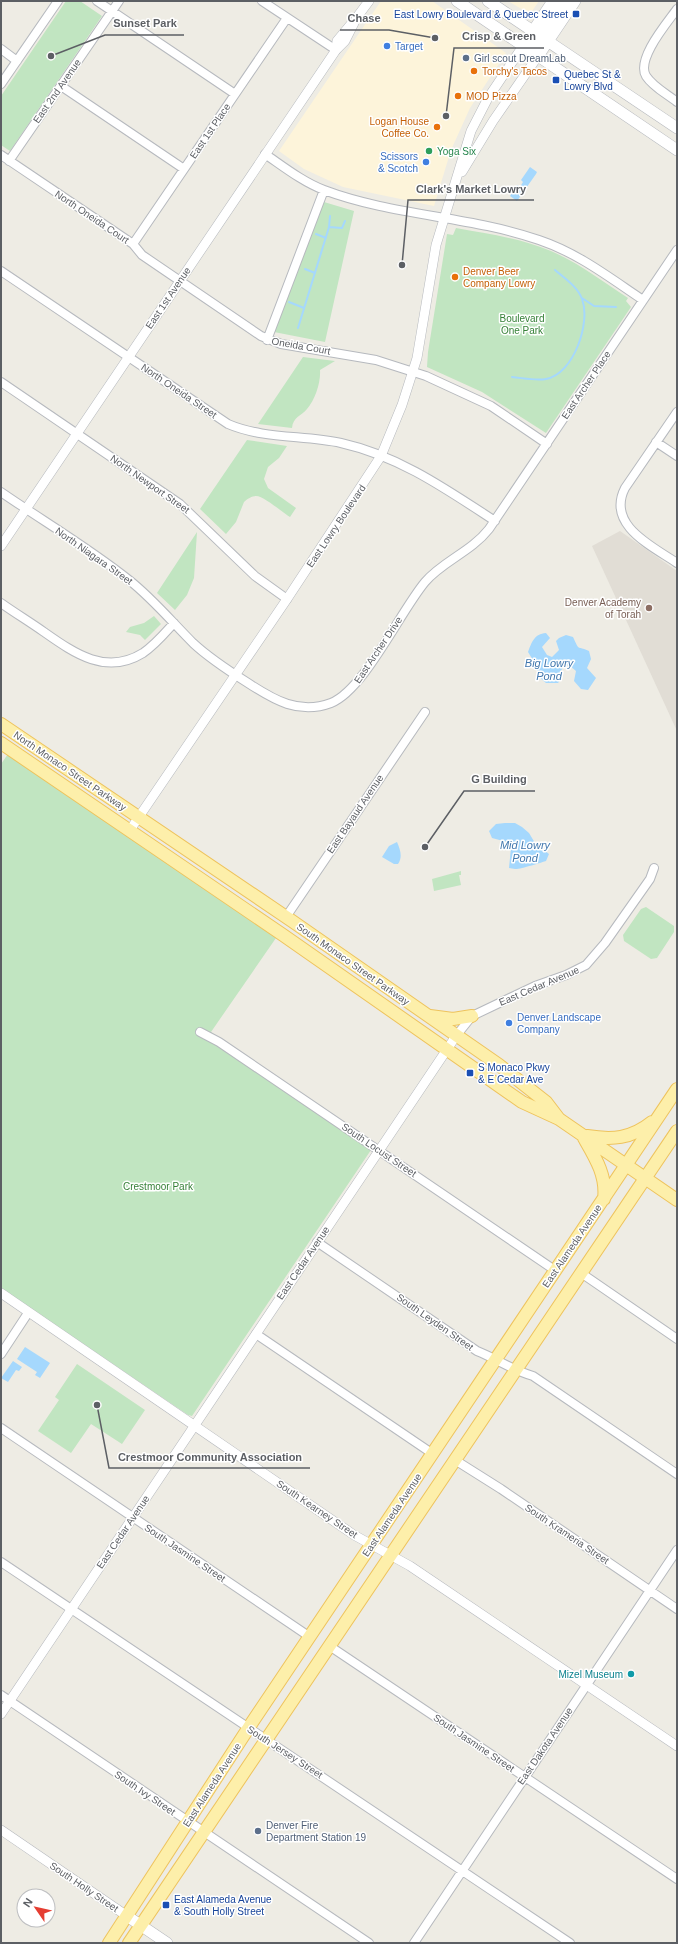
<svg xmlns="http://www.w3.org/2000/svg" width="678" height="1944" font-family="Helvetica,sans-serif">
<rect width="100%" height="100%" fill="#eeece4"/>
<!-- commercial -->
<path fill="#fdf4da" d="M381,1h51l74,52 -36,55 -19,42 -17,56 -91,-19 -39,-18 -25,-18z
M508,1h31l-9,13z"/>
<!-- education -->
<path fill="#e1ddd5" d="M620,531l57,40v160l-85,-185z"/>
<!-- green -->
<path fill="#c1e5c1" d="M66,1h14l22,15 -92,135 -9,-6v-49z
M324,202l30,9 -29,131 -51,-10z
M456,228c32,6 65,10 95,23 28,12 52,31 77,47l-2,3 5,6 -85,126 -64,-41 -55,-25 1,-15 19,-118 6,1z
M303,357l32,4 -15,9c1,12 -5,30 -13,39 -6,7 -14,8 -15,19l-34,-4z
M247,440l40,6 -8,12 -11,9 -4,12 4,9 28,20 -6,9c-7,-4 -26,-21 -34,-21 -4,0 -9,3 -12,6l-8,20 -10,12 -26,-25z
M197,532l-3,46 -7,17 -12,15 -18,-17z
M154,616l7,8 -16,16 -5,-5 -14,-3 4,-5 14,-4z
M8,754l268,184 -65,94 164,112 -183,272 -4,-1 -187,-127v-524z
M461,871v4h-2l2,10 -27,6 -2,-12z
M646,907l28,19v6l-17,26 -6,1 -27,-18 -1,-6 18,-26z
M77,1364l68,46 -23,34 -31,-20 -20,29 -33,-22 21,-31 -4,-3z"/>
<!-- water -->
<path fill="#a5d8fd" d="M530,167l7,5 -1,2 -19,27 -7,-5 7,-11 3,2 3,-5 -2,-2z
M546,633l4,5 -8,9 5,8 5,2 7,-7 -3,-9 3,-3 7,-3 7,2c7,15 3,8 16,14l2,8 -4,9 9,10 -8,12 -7,-1 -7,-8 2,-10 -7,-6 -6,2 -2,4 1,7 -4,5h-12l-8,-7 -2,-11 -8,-13c4,-10 6,-18 18,-19z
M505,823h10l7,4 7,6 6,10 14,11 -3,7c-3,1 -28,9 -31,8 -2,0 -4,-1 -6,-1l2,-20 -4,-6 -15,-4 -3,-7 7,-7z
M397,842c3,7 6,15 1,22h-4l-12,-7 7,-11z
M25,1347l25,16 -10,15 -5,-3 2,-3 -20,-13z
M13,1361l9,6 -3,4 -3,-1 -8,12 -7,-4z"/>
<g fill="none" stroke-linecap="round" stroke-linejoin="round">
<!-- stream -->
<path stroke="#a5d8fd" stroke-width="2" d="M329,227l13,1 3,-7
M316,234l10,4
M305,269l10,4
M582,298l12,8 22,1
M289,302l15,6
M298,328l31,-101 1,-11
M512,377c11,1 24,4 34,2 28,-5 45,-57 36,-80 -4,-12 -18,-21 -27,-29"/>
<defs>
<path id="minor" d="M97,1l138,93
M262,1l74,49
M677,9c-10,14 -41,50 -31,67 7,11 21,18 31,26
M1,49l16,12
M1,84l57,-83
M61,86l123,83
M265,154c19,13 38,28 59,36 69,26 146,26 215,50 39,13 71,38 104,60
M1,155l132,89 9,11 119,81 20,8 95,16 50,16 65,30 56,38
M9,161l110,-160
M133,244l154,-226
M1,271l227,153c35,15 76,11 113,19 58,13 105,46 154,78
M267,340l57,-150
M1,382l179,122 75,72 32,23
M677,412l-52,76c-19,37 27,58 52,75
M656,442l21,14
M1,492c42,29 88,56 128,88 23,18 43,42 64,63 16,15 36,28 55,40 26,17 51,32 83,20 33,-13 69,-91 94,-121 18,-21 46,-30 64,-53l188,-279
M1,603c14,10 29,19 43,29 30,21 62,44 99,21 12,-8 21,-19 31,-30
M286,917l139,-205
M200,1032l19,10 337,229
M456,1036l16,-20 63,-30 31,-11 20,-10 19,-22 45,-64 4,-11
M317,1242l160,109c20,8 35,19 56,25l144,98
M581,1273l96,66
M256,1334l177,120
M1,1354l27,-41
M1,1428l309,209
M455,1460l46,29 176,120
M1,1562l569,381
M331,1647l346,232
M1,1695l368,248
M414,1943l263,-393"/>
<path id="tertiary" d="M336,50l1,-9 15,-18
M462,172l31,-51 45,-65
M1,546l335,-496 9,-9 12,-24 12,-16
M130,830l157,-231 94,-143 21,-51 15,-47 19,-113 35,-114 17,-33 35,-52
M1,1293l353,242 56,31 267,180
M1,1714l455,-678
M1,1830l126,86"/>
<path id="secondary" d="M457,1l220,149
M488,1l189,127
M523,46l30,-45
M531,51l32,-50
M538,56l37,-55
M127,1916l40,27"/>
<path id="primary" d="M1,724l291,197 207,144 47,37 13,17
M1,743l282,192 239,167 37,17 118,81
M430,1016l23,3 19,-3
M587,1136c25,4 44,3 65,-14
M584,1138c11,19 23,38 20,61
M109,1943l144,-222 424,-632
M129,1943l548,-812"/>
</defs>
<!-- minor casing -->
<use href="#minor" stroke="#b6b9be" stroke-width="10"/>
<!-- tertiary casing -->
<use href="#tertiary" stroke="#b6b9be" stroke-width="10"/>
<!-- secondary casing -->
<use href="#secondary" stroke="#b7babf" stroke-width="12"/>
<!-- primary casing -->
<use href="#primary" stroke="#eec35d" stroke-width="14"/>
<!-- minor -->
<use href="#minor" stroke="#fff" stroke-width="8"/>
<!-- tertiary -->
<use href="#tertiary" stroke="#fff" stroke-width="9"/>
<!-- secondary -->
<use href="#secondary" stroke="#fff" stroke-width="11"/>
<!-- primary -->
<use href="#primary" stroke="#fdefaa" stroke-width="12"/>
</g>
<!-- markers -->
<g fill="#1a4fb4" stroke="#fff" stroke-width="1.5">
<rect x="572" y="10" width="8" height="8" rx="2"/>
<rect x="552" y="76" width="8" height="8" rx="2"/>
<rect x="466" y="1069" width="8" height="8" rx="2"/>
<rect x="162" y="1901" width="8" height="8" rx="2"/>
</g>
<g fill="#3f7fe0" stroke="#fff" stroke-width="1.5">
<circle cx="387" cy="46" r="4"/>
<circle cx="426" cy="162" r="4"/>
<circle cx="509" cy="1023" r="4"/>
</g>
<g fill="#5c6f8a" stroke="#fff" stroke-width="1.5">
<circle cx="466" cy="58" r="4"/>
<circle cx="258" cy="1831" r="4"/>
</g>
<g fill="#e8710a" stroke="#fff" stroke-width="1.5">
<circle cx="474" cy="71" r="4"/>
<circle cx="458" cy="96" r="4"/>
<circle cx="437" cy="127" r="4"/>
<circle cx="455" cy="277" r="4"/>
</g>
<circle fill="#2e9e5b" stroke="#fff" stroke-width="1.5" cx="429" cy="151" r="4"/>
<circle fill="#8d6e63" stroke="#fff" stroke-width="1.5" cx="649" cy="608" r="4"/>
<circle fill="#0f9aa8" stroke="#fff" stroke-width="1.5" cx="631" cy="1674" r="4"/>
<g text-anchor="middle" dominant-baseline="central" stroke-width="3" stroke-linejoin="round" paint-order="stroke">
<!-- transit labels -->
<g font-size="10" fill="#164399" stroke="#fff" text-anchor="start">
<text x="568" y="14" text-anchor="end">East Lowry Boulevard &amp; Quebec Street</text>
<text x="564" y="74">Quebec St &amp;<tspan x="564" dy="12">Lowry Blvd</tspan></text>
<text x="478" y="1067">S Monaco Pkwy<tspan x="478" dy="12">&amp; E Cedar Ave</tspan></text>
<text x="174" y="1899">East Alameda Avenue<tspan x="174" dy="12">&amp; South Holly Street</tspan></text>
</g>
<!-- shop labels -->
<g font-size="10" fill="#366cbe" stroke="#fff" text-anchor="start">
<text x="395" y="46">Target</text>
<text x="418" y="156" text-anchor="end">Scissors<tspan x="418" dy="12">&amp; Scotch</tspan></text>
<text x="517" y="1017">Denver Landscape<tspan x="517" dy="12">Company</tspan></text>
</g>
<!-- service labels -->
<g font-size="10" fill="#4e5e75" stroke="#fff" text-anchor="start">
<text x="474" y="58">Girl scout DreamLab</text>
<text x="266" y="1825">Denver Fire<tspan x="266" dy="12">Department Station 19</tspan></text>
</g>
<!-- food labels -->
<g font-size="10" fill="#c56008" stroke="#fff" text-anchor="start">
<text x="482" y="71">Torchy's Tacos</text>
<text x="466" y="96">MOD Pizza</text>
<text x="429" y="121" text-anchor="end">Logan House<tspan x="429" dy="12">Coffee Co.</tspan></text>
<text x="463" y="271">Denver Beer<tspan x="463" dy="12">Company Lowry</tspan></text>
</g>
<!-- street labels -->
<g font-size="10" fill="#5c5f64" stroke="#fff">
<text transform="translate(57 91) rotate(-55)">East 2nd Avenue</text>
<text transform="translate(210 131) rotate(-56)">East 1st Place</text>
<text transform="translate(92 217) rotate(34)">North Oneida Court</text>
<text transform="translate(168 298) rotate(-56)">East 1st Avenue</text>
<text transform="translate(301 346) rotate(10)">Oneida Court</text>
<text transform="translate(586 385) rotate(-56)">East Archer Place</text>
<text transform="translate(179 391) rotate(34)">North Oneida Street</text>
<text transform="translate(150 484) rotate(35)">North Newport Street</text>
<text transform="translate(336 526) rotate(-56)">East Lowry Boulevard</text>
<text transform="translate(94 556) rotate(35)">North Niagara Street</text>
<text transform="translate(378 650) rotate(-56)">East Archer Drive</text>
<text transform="translate(70 771) rotate(34)">North Monaco Street Parkway</text>
<text transform="translate(355 814) rotate(-56)">East Bayaud Avenue</text>
<text transform="translate(353 964) rotate(35)">South Monaco Street Parkway</text>
<text transform="translate(539 986) rotate(-23)">East Cedar Avenue</text>
<text transform="translate(379 1150) rotate(34)">South Locust Street</text>
<text transform="translate(572 1246) rotate(-56)">East Alameda Avenue</text>
<text transform="translate(303 1263) rotate(-56)">East Cedar Avenue</text>
<text transform="translate(435 1322) rotate(35)">South Leyden Street</text>
<text transform="translate(317 1509) rotate(34)">South Kearney Street</text>
<text transform="translate(392 1515) rotate(-56)">East Alameda Avenue</text>
<text transform="translate(123 1532) rotate(-56)">East Cedar Avenue</text>
<text transform="translate(567 1534) rotate(34)">South Krameria Street</text>
<text transform="translate(185 1553) rotate(34)">South Jasmine Street</text>
<text transform="translate(474 1743) rotate(34)">South Jasmine Street</text>
<text transform="translate(545 1746) rotate(-56)">East Dakota Avenue</text>
<text transform="translate(285 1752) rotate(33)">South Jersey Street</text>
<text transform="translate(212 1785) rotate(-57)">East Alameda Avenue</text>
<text transform="translate(145 1793) rotate(34)">South Ivy Street</text>
<text transform="translate(84 1887) rotate(34)">South Holly Street</text>
</g>
<!-- leisure labels -->
<g font-size="10" fill="#27864d" stroke="#fff" text-anchor="start">
<text x="437" y="151">Yoga Six</text>
</g>
<!-- park labels -->
<g font-size="10" fill="#368138" stroke="#fff">
<text x="522" y="318">Boulevard<tspan x="522" dy="12">One Park</tspan></text>
<text x="158" y="1186">Crestmoor Park</text>
</g>
<!-- education labels -->
<g font-size="10" fill="#785e54" stroke="#fff" text-anchor="end">
<text x="641" y="602">Denver Academy<tspan x="641" dy="12">of Torah</tspan></text>
</g>
<!-- culture labels -->
<g font-size="10" fill="#0d838f" stroke="#fff" text-anchor="end">
<text x="623" y="1674">Mizel Museum</text>
</g>
<!-- water labels -->
<g font-size="11" font-style="italic" fill="#4278ae" stroke="#fff">
<text x="549" y="663">Big Lowry<tspan x="549" dy="13">Pond</tspan></text>
<text x="525" y="845">Mid Lowry<tspan x="525" dy="13">Pond</tspan></text>
</g>
</g>
<!-- callouts -->
<path fill="none" stroke="#5c5f64" stroke-width="1.5" d="M435 38L389 30H340M51 56L105 35H184M446 116L454 48H544M402 265L408 200H534M425 847L464 791H535M97 1405L109 1468H310"/>
<g fill="#5c5f64" stroke="#fff" stroke-width="1.5">
<circle cx="435" cy="38" r="4"/>
<circle cx="51" cy="56" r="4"/>
<circle cx="446" cy="116" r="4"/>
<circle cx="402" cy="265" r="4"/>
<circle cx="425" cy="847" r="4"/>
<circle cx="97" cy="1405" r="4"/>
</g>
<g font-size="11" text-anchor="middle" font-weight="bold" fill="#5c5f64" stroke="#fff" stroke-width="3" stroke-linejoin="round" paint-order="stroke">
<text x="364" y="22">Chase</text>
<text x="145" y="27">Sunset Park</text>
<text x="499" y="40">Crisp &amp; Green</text>
<text x="471" y="193">Clark's Market Lowry</text>
<text x="499" y="783">G Building</text>
<text x="210" y="1461">Crestmoor Community Association</text>
</g>
<!-- border -->
<rect width="678" height="1944" fill="none" stroke="#5c5f64" stroke-width="4"/>
<!-- north arrow -->
<g transform="translate(36 1908) rotate(304)"><circle r="19" fill="#ffffff" stroke="#bebfc1"/>
<path d="M0-3L7 15L0 10L-7 15Z" fill="#e53e32"/>
<text y="-6" font-size="11" font-weight="bold" text-anchor="middle" fill="#5c5f64">N</text>
</g>
</svg>
